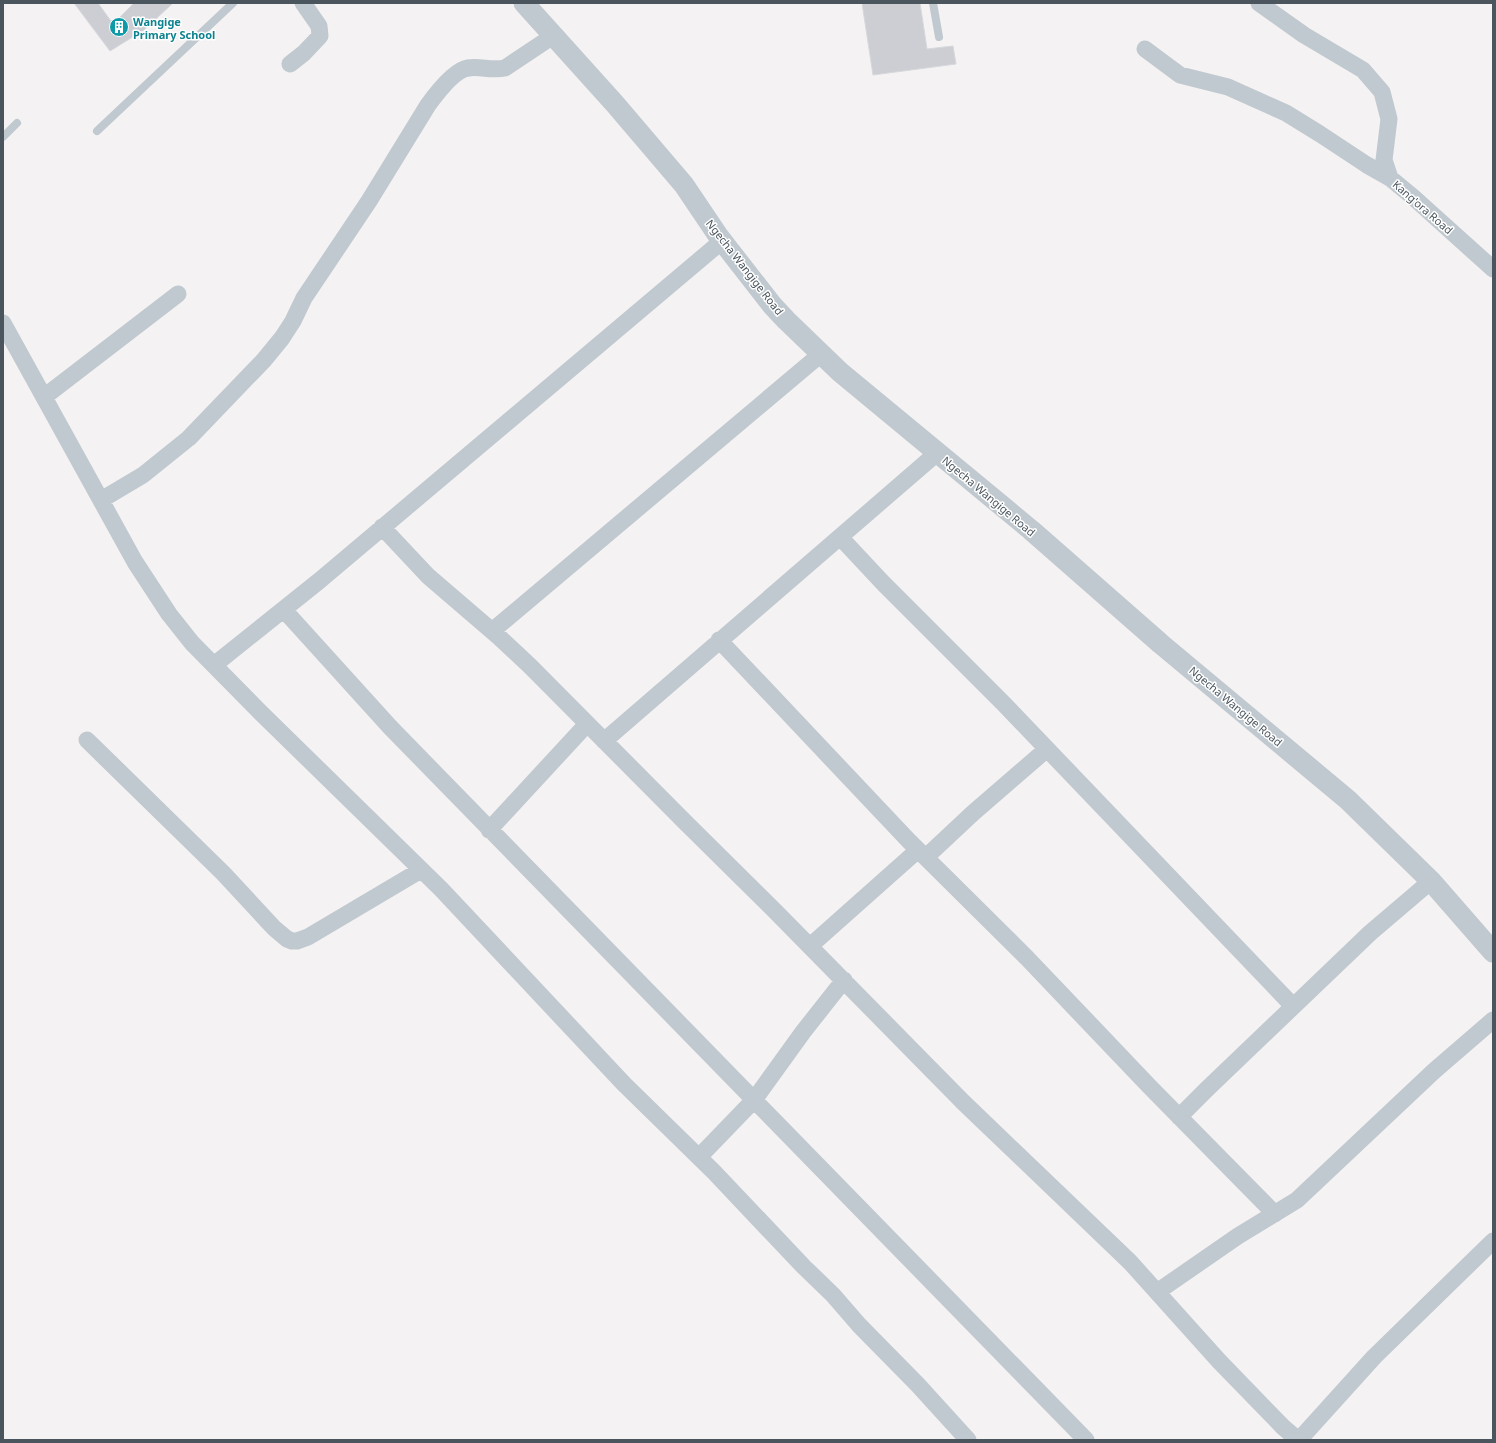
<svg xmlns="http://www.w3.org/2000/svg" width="1496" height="1443" font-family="'Noto Sans',sans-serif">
<rect width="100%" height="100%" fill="#f4f2f2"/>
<!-- building -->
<path fill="#ccced4" stroke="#d6d8dc" d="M74,3h24l15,21 21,-21h39l-29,27 -34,21z
M862,3h58l7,46 26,-3 3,18 -83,11z"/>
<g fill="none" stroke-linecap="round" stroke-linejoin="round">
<!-- service -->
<path stroke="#c0c9cf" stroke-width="8" d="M933,3l6,34
M97,131l136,-128
M3,137l14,-14"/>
<!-- minor -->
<path stroke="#c0c9cf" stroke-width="17" d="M1259,3l45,32 59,35 19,22 7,27 -5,41 6,18 23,19 80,72
M1145,49l35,26 48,12 58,26 34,21 47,31 23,13
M290,64l14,-11 16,-17 -1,-10 -16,-23
M3,323l132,239 34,52 23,29 69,70 180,176 183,195 90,88 90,95 29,28 26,30 59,60 50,55
M44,397l134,-103
M101,500l42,-25 46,-37 75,-78 18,-22 11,-17 11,-23 65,-97 59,-96c8,-11 26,-35 40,-37 13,-2 23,3 37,0l48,-32
M382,527l46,49 71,61 31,29 155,156 90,89 188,191 167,160 89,99 64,66 15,13
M840,537l43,46 121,121 289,302
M284,610l106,117 696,713
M492,631l329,-277
M719,640l190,201 118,117 122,128 126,128
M214,665l105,-84 403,-340
M87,740l136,133 51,55 13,11 5,2h5l11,-4 113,-67
M604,741l333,-288
M489,830l98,-106
M926,857l47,-44 74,-64
M810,946l108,-96
M1179,1117l28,-28 163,-156 61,-52
M699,1157l55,-57 49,-68 41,-52
M1157,1292l81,-56 59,-36 137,-129 59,-51
M1299,1440l75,-83 119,-116"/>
<!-- tertiary -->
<path stroke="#c0c9cf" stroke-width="21" d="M524,3l91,101 69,81 35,52 53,68 14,15 54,52 191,158 130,114 187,156 83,81 62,71"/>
</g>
<!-- icons -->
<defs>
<symbol id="building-disc" viewBox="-11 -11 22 22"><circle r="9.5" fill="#0f9aa8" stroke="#fff"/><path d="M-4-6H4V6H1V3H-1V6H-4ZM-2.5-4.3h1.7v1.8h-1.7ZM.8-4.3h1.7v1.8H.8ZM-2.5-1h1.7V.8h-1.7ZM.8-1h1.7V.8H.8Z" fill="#fff"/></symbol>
</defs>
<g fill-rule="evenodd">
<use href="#building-disc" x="108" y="16" width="22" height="22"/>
</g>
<g text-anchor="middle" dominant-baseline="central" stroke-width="3" stroke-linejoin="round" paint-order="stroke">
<!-- culture labels -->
<g font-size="11" font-weight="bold" fill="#0d838f" stroke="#fff" text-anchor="start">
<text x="133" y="21">Wangige<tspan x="133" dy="13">Primary School</tspan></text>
</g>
<!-- street labels -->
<g font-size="11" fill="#4a555e" stroke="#fff">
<text transform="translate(1423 207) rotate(41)">Kang'ora Road</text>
<text transform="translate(745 267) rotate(52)">Ngecha Wangige Road</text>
<text transform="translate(989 496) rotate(40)">Ngecha Wangige Road</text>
<text transform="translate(1236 706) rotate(40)">Ngecha Wangige Road</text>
</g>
</g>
<!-- border -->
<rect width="1496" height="1443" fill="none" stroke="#4a555e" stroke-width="8"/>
</svg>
